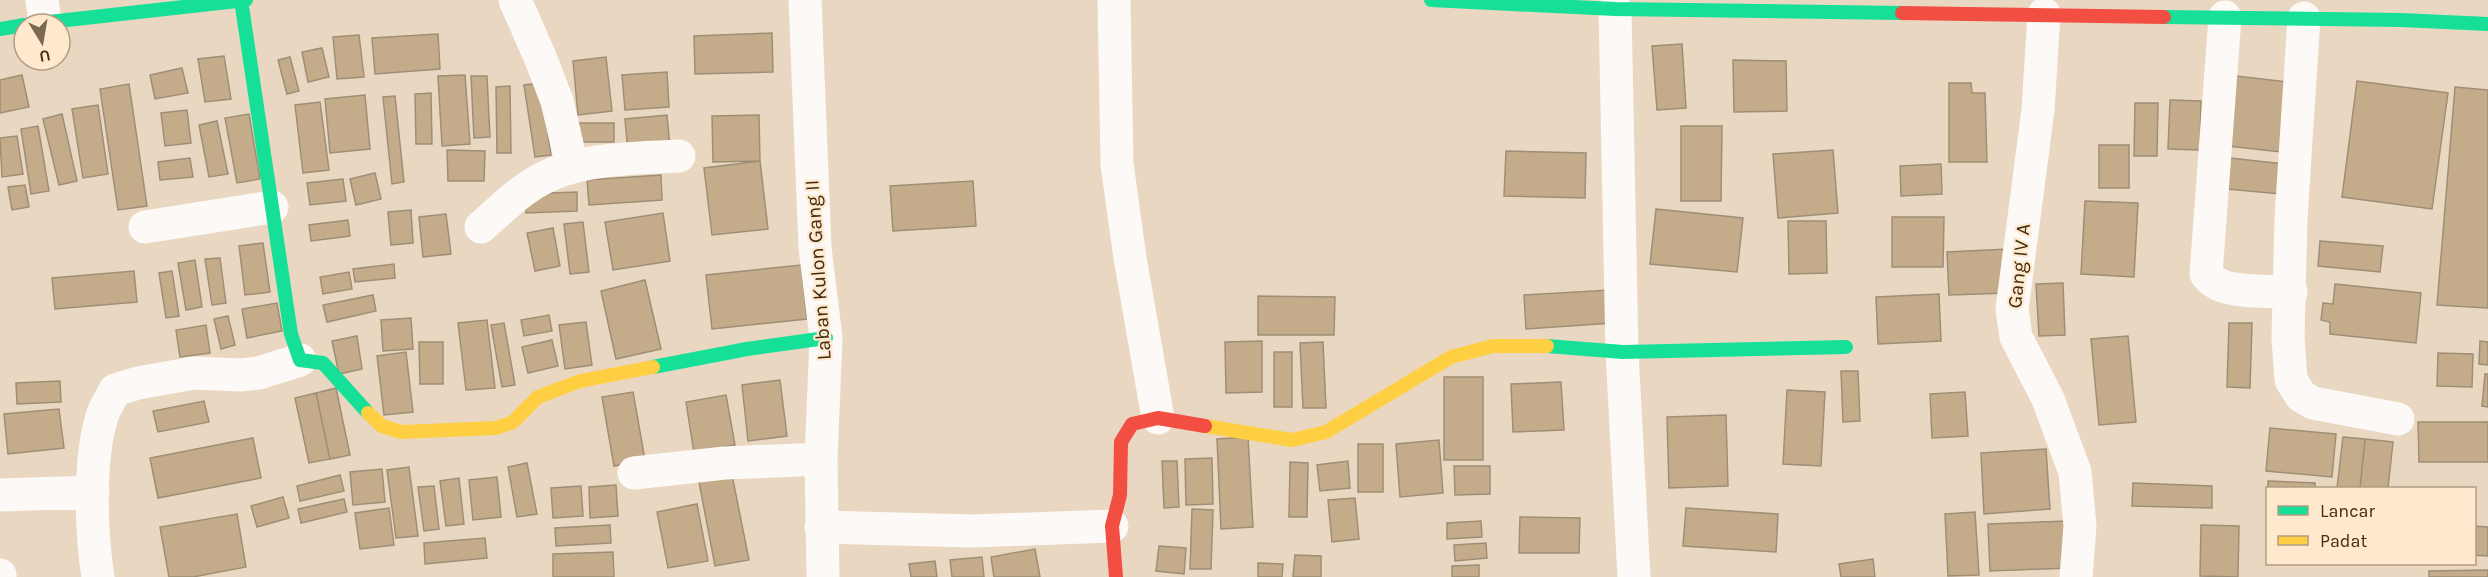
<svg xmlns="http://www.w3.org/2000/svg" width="2488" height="577" font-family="Karla,sans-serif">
<rect width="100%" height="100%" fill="#e9d7c2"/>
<!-- building -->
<path fill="#c4ac8a" stroke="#9f8e76" stroke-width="1.5" d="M772,33l1,39 -78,2 -1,-38z
M438,34l2,35 -65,5 -3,-36z
M359,35l5,42 -27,2 -4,-42z
M1682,44l4,64 -29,2 -5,-64z
M322,48l7,29 -21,5 -6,-30z
M224,56l7,43 -26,3 -7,-43z
M290,57l9,34 -12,3 -9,-34z
M606,57l6,54 -34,4 -5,-54z
M1733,60l53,1 1,50 -53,1z
M182,68l6,25 -33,6 -5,-24z
M667,72l2,35 -44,3 -3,-35z
M22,75l7,32 -29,6v-33z
M465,75l5,69 -28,2 -4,-70z
M471,76h16l3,61 -16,1z
M2236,76l52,6 -7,70 -53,-6z
M2357,81l91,12 -16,116 -90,-12z
M540,83l11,72 -16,2 -11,-72z
M1949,83h22l1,10h13l2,69h-38z
M129,84l18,122 -29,4 -18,-121z
M510,86l1,67h-14l-1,-66z
M2455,87l33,3v218l-51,-3z
M431,93l1,51h-16l-1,-50z
M365,95l5,54 -40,4 -5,-54z
M395,96l9,86 -12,2 -9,-87z
M2170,100l31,1 -1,49 -32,-1z
M320,102l9,68 -26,3 -8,-68z
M2135,103h23l-1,53h-23z
M98,105l10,69 -25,4 -11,-69z
M187,110l4,33 -26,3 -4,-33z
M62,114l15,67 -18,4 -16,-66z
M249,114l11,65 -23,4 -12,-65z
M667,115l3,33 -42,4 -3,-33z
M759,115l1,46 -47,1 -1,-46z
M217,121l11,53 -19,3 -10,-52z
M576,123h38v19h-38z
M38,126l11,65 -18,3 -10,-65z
M1681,126h41l-1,75h-40z
M17,136l6,38 -21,3 -2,-39z
M2099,145h30v43h-30z
M447,150l38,1 -1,30h-36z
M1833,150l5,63 -60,5 -5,-64z
M1506,151l80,2 -1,45 -81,-2z
M190,158l3,19 -33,3 -2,-18z
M2230,158l54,6 -3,30 -54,-5z
M760,161l8,68 -56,6 -8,-67z
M1941,164l1,30 -41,2 -1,-30z
M375,173l6,26 -25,6 -6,-26z
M661,175l1,25 -73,5 -2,-25z
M343,179l3,22 -36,4 -3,-22z
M973,181l3,45 -83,5 -3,-45z
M25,185l4,22 -17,3 -4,-23z
M577,192v19l-51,2 -1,-19z
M2085,201l53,2 -4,74 -53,-3z
M1656,209l87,9 -6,54 -87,-8z
M411,210l2,33 -22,2 -3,-33z
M663,213l7,48 -57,9 -8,-48z
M446,214l5,40 -28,3 -4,-40z
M1892,217h52l-1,50h-51z
M348,220l2,16 -39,5 -2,-16z
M1788,221h38l1,52 -38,1z
M583,222l6,50 -19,2 -6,-50z
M553,228l7,38 -25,5 -8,-38z
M2320,241l63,5 -3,26 -62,-6z
M263,243l7,49 -25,3 -6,-49z
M2008,249l1,44 -60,2 -2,-43z
M220,258l6,45 -14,2 -7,-46z
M195,260l7,47 -16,3 -8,-47z
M394,264l1,14 -40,4 -2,-13z
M801,265l6,54 -95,10 -6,-54z
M134,271l3,31 -82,7 -3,-31z
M172,271l7,45 -13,2 -7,-45z
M349,272l3,17 -29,5 -3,-17z
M645,280l16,69 -45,10 -15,-68z
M2063,283l2,52 -26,1 -3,-52z
M2335,284l86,9 -5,50 -86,-9v-12l-9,-2 2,-17 10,1z
M1611,290l2,33 -87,6 -2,-34z
M1939,294l2,47 -63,3 -2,-47z
M373,295l3,16 -49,11 -4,-17z
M1258,296l77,1 -1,38h-76z
M277,303l5,28 -35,7 -5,-29z
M549,315l3,16 -28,5 -3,-16z
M228,316l7,29 -14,4 -7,-30z
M411,318l2,31 -30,2 -2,-31z
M487,320l8,68 -29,2 -8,-67z
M586,322l6,43 -27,4 -6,-44z
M504,323l11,62 -13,2 -11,-62z
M2229,323h23l-2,65 -23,-1z
M206,325l4,28 -30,4 -4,-27z
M357,336l5,33 -23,5 -7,-33z
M2128,336l8,86 -37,3 -8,-86z
M552,340l6,26 -30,7 -6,-26z
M1262,341v51l-36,1 -1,-51z
M2480,341l8,1v23l-9,-1z
M419,342h24v42h-23z
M1323,342l3,66h-23l-3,-65z
M406,352l7,60 -29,3 -7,-59z
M1274,352h18v55h-18z
M2438,353l35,1 -1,33 -35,-1z
M1841,371h17l2,50 -17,1z
M2485,374h3v33l-6,-1z
M1444,377h39v83h-39z
M780,380l7,56 -39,5 -6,-56z
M60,381l1,21 -44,2 -1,-21z
M1561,382l3,48 -51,2 -2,-48z
M336,388l14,67 -20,4 -14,-66z
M1787,390l38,2 -4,74 -38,-2z
M633,392l12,68 -31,6 -12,-69z
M1965,392l3,44 -36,2 -2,-44z
M316,393l14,66 -21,4 -14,-65z
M726,395l9,50 -41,8 -8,-51z
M204,401l5,21 -51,10 -5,-21z
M59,409l5,39 -56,6 -4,-40z
M1726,415l2,71 -59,2 -2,-71z
M2418,422h70v40h-69z
M2270,428l66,6 -4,43 -66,-6z
M1248,437l5,90 -32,2 -4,-90z
M2343,437l22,2 -5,49h-23z
M253,438l8,40 -103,20 -8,-40z
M2365,439l28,3 -5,46h-28z
M1439,440l4,53 -43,4 -4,-53z
M1358,444h25v48h-25z
M2046,449l4,60 -66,5 -3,-61z
M1212,458l1,46 -27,1 -1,-46z
M1162,461h15l2,46 -15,1z
M1348,461l2,27 -30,3 -3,-26z
M1290,462l18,1 -1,54h-18z
M527,463l10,51 -20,3 -9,-50z
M1454,466h36v28l-35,1z
M409,467l9,69 -22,2 -9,-68z
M382,469l3,33 -32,3 -3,-33z
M340,475l4,16 -44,10 -3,-15z
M732,475l17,85 -34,6 -16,-84z
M497,477l4,40 -28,3 -4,-40z
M459,478l5,46 -18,2 -6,-45z
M2268,481l47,2v5h-47z
M2133,483l79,3v22l-80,-2z
M616,485l2,31 -28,2 -1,-31z
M434,486l5,43 -15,2 -6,-44z
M581,486l2,30 -30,2 -2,-30z
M283,497l6,21 -32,9 -6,-21z
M1355,498l4,41 -27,3 -4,-42z
M344,499l3,13 -46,11 -3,-14z
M697,504l11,57 -40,7 -11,-56z
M389,508l5,37 -34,4 -5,-36z
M1686,508l92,6 -2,38 -93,-6z
M1192,509l21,1 -2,59h-21z
M1975,512l4,63 -31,1 -3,-62z
M237,514l9,53 -53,10h-24l-9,-50z
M1520,517l60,1 -1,35h-60z
M1481,521l1,16 -35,2v-16z
M2067,521l1,47 -78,3 -2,-47z
M610,525l1,18 -55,3 -1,-18z
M2201,525l38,1 -1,51 -38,-1z
M2474,526l14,1v29l-14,-1z
M485,538l2,20 -62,6 -1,-21z
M1486,543l1,15 -32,3 -1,-16z
M1159,546l27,2 -2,26 -28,-3z
M1035,549l5,28h-46l-3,-20z
M613,552l1,25h-61v-23z
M1295,555l26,1v21h-28z
M982,557l2,20h-32l-2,-17z
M1873,559l2,18h-34l-2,-13z
M935,561l2,16h-26l-2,-13z
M1258,563l25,1 -1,13h-24z
M1479,565v12h-27v-11z
M2488,570v7h-59v-6z"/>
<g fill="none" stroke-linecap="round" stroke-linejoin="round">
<!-- street -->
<path stroke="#fcf9f6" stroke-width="33" d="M42,0l3,21
M515,0l25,57 17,44 15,65
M805,0l10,248 11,90 -5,121 2,118
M1114,0l3,164 13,94 28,160
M1615,9l7,343 12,225
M2044,14l-6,96 -26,199 4,28 32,62 27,73 5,54 -4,51
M2225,17l-19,257c15,22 60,16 85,18
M2304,18l-13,200 -3,120 3,42 10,16 12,7 85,16
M145,227l127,-20
M481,227c15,-13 30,-28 46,-39 43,-31 101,-29 152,-32
M634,473l91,-10 96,-4
M0,495l93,-3
M821,527l151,4 140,-5
M0,575v2
M98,577c-7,-44 -10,-124 6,-166 3,-7 8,-14 11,-21l23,-7 56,-10 46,2 19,-2 41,-13"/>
<!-- fast -->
<path stroke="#16e098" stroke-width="14" d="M241,0l50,334 9,26 23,3 45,50
M1431,0l184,9 287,4
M2164,17l237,3 87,4
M31,24l215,-24
M0,29l24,-4
M1547,346l76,6 223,-5
M653,367l94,-18 79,-11"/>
<!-- slow -->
<path stroke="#ffcf43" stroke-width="14" d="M368,413l14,13 19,6 95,-4 17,-6 25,-25 42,-16 73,-14
M1205,426l87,14 34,-8 125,-75 42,-11h54"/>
<!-- jam -->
<path stroke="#f24e42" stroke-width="14" d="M1902,13l262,4
M1116,577l-4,-51 8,-31 1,-53 11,-18 26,-6 47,8"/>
</g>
<g text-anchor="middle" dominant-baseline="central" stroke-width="4.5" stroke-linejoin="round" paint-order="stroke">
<!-- street labels -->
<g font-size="20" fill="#422c10" stroke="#fee8ce">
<text transform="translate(2019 266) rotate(-84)">Gang IV A</text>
<text transform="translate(818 270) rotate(-94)">Laban Kulon Gang II</text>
</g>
</g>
<!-- legend -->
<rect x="2266" y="487" width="210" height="78" fill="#fee8ce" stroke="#b39d82" stroke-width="1.5"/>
<rect x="2278" y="506" width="30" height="9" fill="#16e098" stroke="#b39d82" stroke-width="1.5"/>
<text x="2320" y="517" font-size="18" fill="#422c10">Lancar</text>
<rect x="2278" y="536" width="30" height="9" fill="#ffcf43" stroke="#b39d82" stroke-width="1.5"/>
<text x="2320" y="547" font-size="18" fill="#422c10">Padat</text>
<!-- north arrow -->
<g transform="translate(42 42) rotate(169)"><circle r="28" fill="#fee8ce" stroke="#b39d82" stroke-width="1.5"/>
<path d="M0-4.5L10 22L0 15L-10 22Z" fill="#7c684e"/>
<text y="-9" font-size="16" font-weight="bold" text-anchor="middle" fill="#422c10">U</text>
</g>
</svg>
